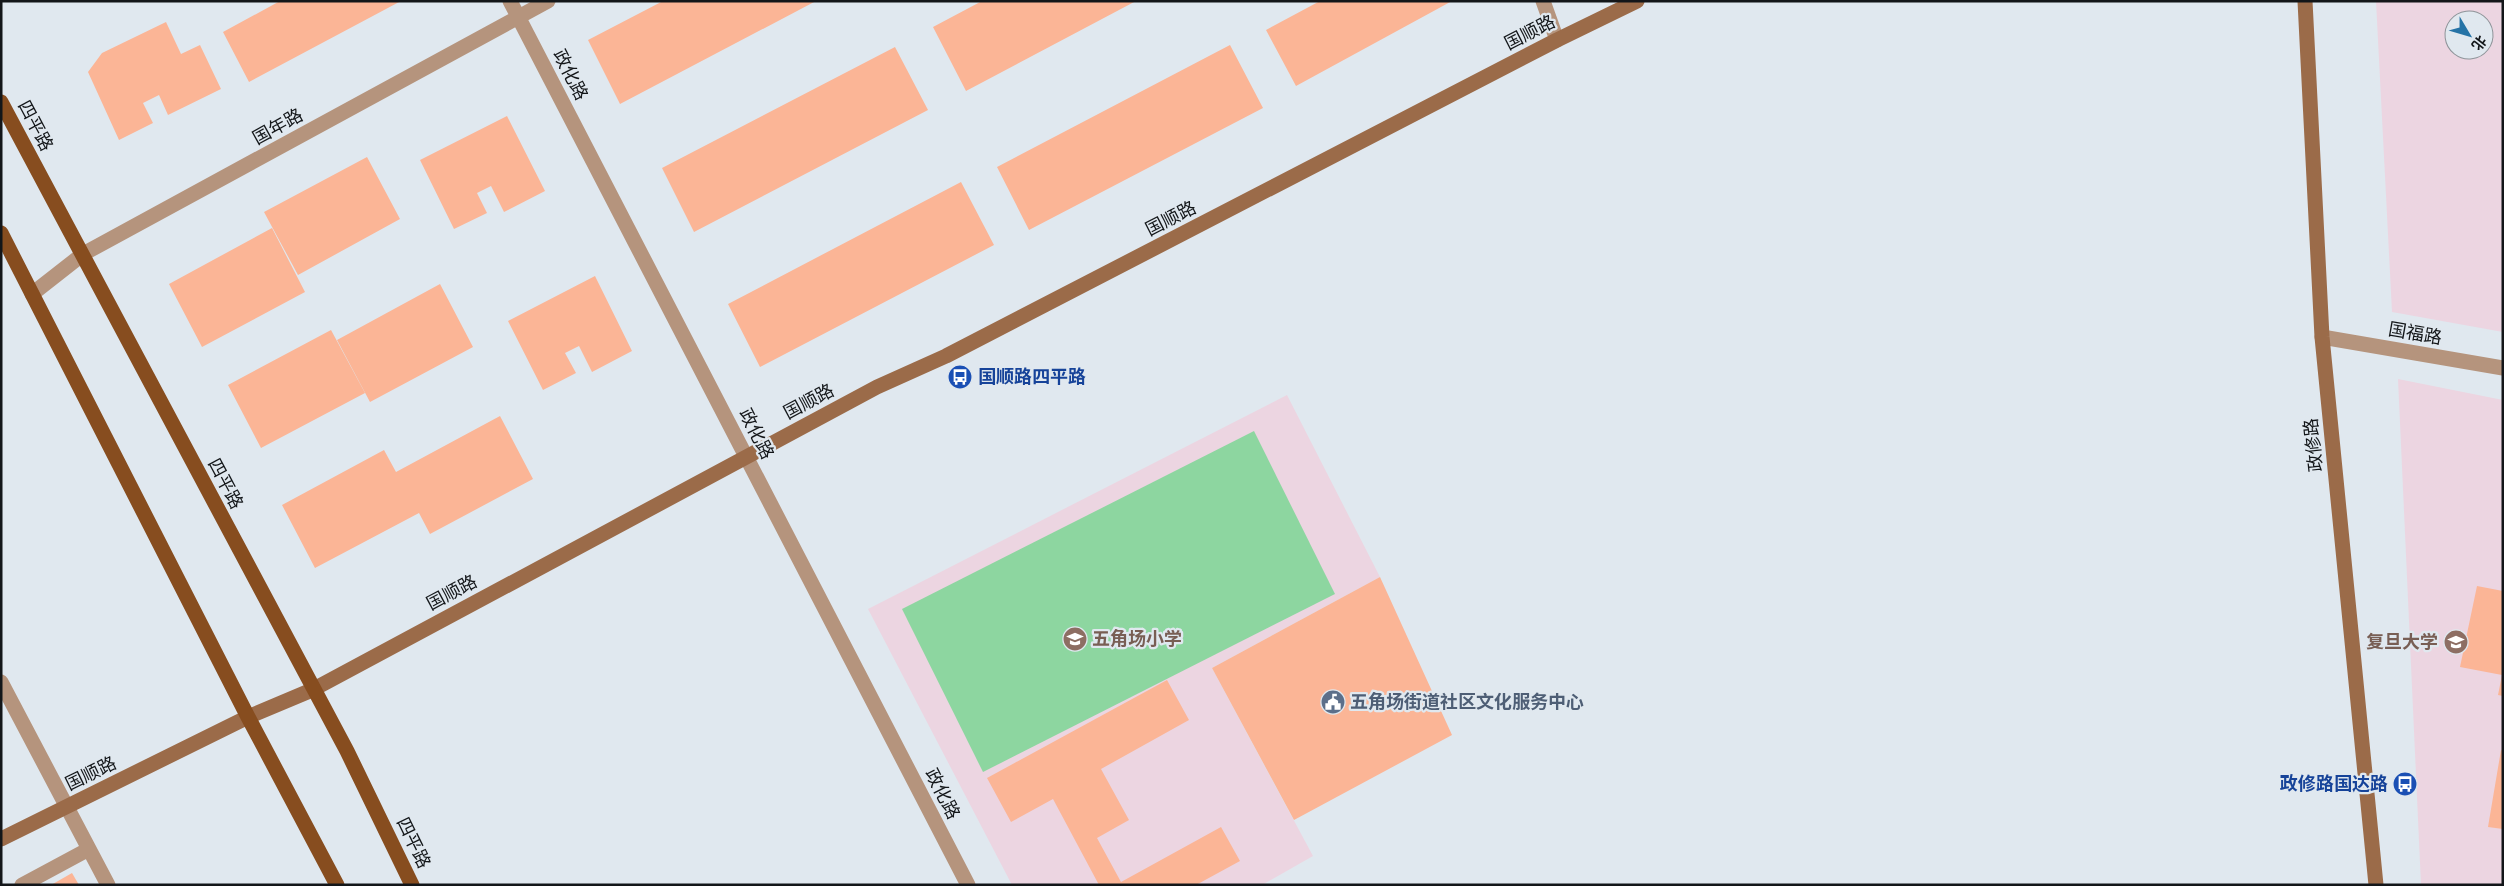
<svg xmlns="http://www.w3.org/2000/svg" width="2504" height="886" font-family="'Source Sans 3','Noto Sans SC',sans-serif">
<rect width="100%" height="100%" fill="#e0e8ef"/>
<!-- education -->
<path fill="#ecd5e1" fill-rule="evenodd" d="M2376,1h127v331l-111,-20zM2454,20h30v30h-30z
M2398,379l105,21v485h-82z
M1287,395l93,182 -168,91 101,188 -51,29h-250l-144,-276z"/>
<!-- green -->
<path fill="#8dd6a0" d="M1254,431l81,163 -352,178 -81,-163z"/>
<!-- building -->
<path fill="#fbb596" d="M280,1h121l-152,81 -26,-50z
M663,1h153l-196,103 -32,-64z
M982,1h154l-170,90 -33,-64z
M1320,1h132l-156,85 -30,-56z
M166,22l15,32 19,-9 21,44 -53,26 -9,-20 -16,8 10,20 -34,17 -31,-68 14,-19z
M1230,45l33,63 -234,122 -32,-63z
M895,47l33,63 -234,122 -32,-64z
M507,116l38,75 -41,21 -13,-26 -14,7 10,20 -33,16 -34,-69z
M367,157l33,62 -102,56 -34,-63z
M961,182l33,63 -234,122 -32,-63z
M272,228l33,64 -103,55 -33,-63z
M595,276l37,75 -40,21 -13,-26 -14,7 11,20 -33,17 -35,-69z
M440,284l33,63 -103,55 -33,-62z
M331,330l34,63 -104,55 -33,-63z
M500,416l33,63 -103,55 -11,-21 -104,55 -33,-63 102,-55 12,22z
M1380,577l72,158 -158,85 -82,-152z
M2477,586l26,5v105l-5,-1 4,-20 -42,-8z
M1167,680l22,40 -88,49 28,51 -32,18 24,44 100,-55 19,34 -44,24h-97l-46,-86 -42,23 -24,-44z
M2501,750l2,1v78l-15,-2z
M72,873l7,12h-28z"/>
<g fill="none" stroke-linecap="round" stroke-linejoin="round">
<!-- lane -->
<path stroke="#b5947d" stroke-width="15" d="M1,682l107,203
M22,885l67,-36"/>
<!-- street -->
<path stroke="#b5947d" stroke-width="15" d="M510,1l458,884
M1543,1l14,39
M32,294l51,-40 465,-253
M2322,337l181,31"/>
<!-- secondary -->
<path stroke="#9b6b49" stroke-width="15" d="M2305,1l17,336 54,548
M1,839l247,-122 64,-27 565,-303 69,-31 611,-316 80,-39"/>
<!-- primary -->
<path stroke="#874d1f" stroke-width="15" d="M1,102l346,649 65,134
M1,233l247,484 89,168"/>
</g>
<!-- icons -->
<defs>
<symbol id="bus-disc" viewBox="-11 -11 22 22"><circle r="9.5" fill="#1a4fb4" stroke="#e0e8ef"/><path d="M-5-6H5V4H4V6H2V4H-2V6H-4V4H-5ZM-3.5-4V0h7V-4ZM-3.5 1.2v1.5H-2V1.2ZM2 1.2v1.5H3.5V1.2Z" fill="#fff"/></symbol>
<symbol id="school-disc" viewBox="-11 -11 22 22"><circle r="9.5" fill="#8d6e63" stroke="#e0e8ef"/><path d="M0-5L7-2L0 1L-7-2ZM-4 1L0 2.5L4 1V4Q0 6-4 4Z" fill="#fff"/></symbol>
<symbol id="university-disc" viewBox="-11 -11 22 22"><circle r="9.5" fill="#8d6e63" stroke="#e0e8ef"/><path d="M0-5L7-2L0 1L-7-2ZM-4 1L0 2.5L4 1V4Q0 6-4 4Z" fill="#fff"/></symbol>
<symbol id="civic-disc" viewBox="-11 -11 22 22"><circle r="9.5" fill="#5c6f8a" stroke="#e0e8ef"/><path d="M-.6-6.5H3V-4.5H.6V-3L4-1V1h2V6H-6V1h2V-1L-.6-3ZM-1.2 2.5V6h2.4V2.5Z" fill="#fff"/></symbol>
</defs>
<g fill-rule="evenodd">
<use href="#bus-disc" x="946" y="363" width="28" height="28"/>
<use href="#school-disc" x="1061" y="625" width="28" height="28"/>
<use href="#university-disc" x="2442" y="628" width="28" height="28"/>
<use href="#civic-disc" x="1319" y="688" width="28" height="28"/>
<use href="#bus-disc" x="2391" y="770" width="28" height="28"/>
</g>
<g text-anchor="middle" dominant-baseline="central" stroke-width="4.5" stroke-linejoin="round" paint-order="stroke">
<!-- street labels -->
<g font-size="18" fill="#131619" stroke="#e0e8ef">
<text transform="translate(1530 33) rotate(-27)">国顺路</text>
<text transform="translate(570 75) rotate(63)">政化路</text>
<text transform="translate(35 126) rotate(62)">四平路</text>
<text transform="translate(278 127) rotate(-29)">国年路</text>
<text transform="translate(1171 219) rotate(-27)">国顺路</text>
<text transform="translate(2415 334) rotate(10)">国福路</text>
<text transform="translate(809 402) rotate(-28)">国顺路</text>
<text transform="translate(756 434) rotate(63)">政化路</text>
<text transform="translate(2314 445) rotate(-96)">政修路</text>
<text transform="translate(225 484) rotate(62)">四平路</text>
<text transform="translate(452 593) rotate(-28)">国顺路</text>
<text transform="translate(91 774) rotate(-26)">国顺路</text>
<text transform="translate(942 794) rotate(63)">政化路</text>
<text transform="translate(413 843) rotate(64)">四平路</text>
</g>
<!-- transit labels -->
<g font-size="18" font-weight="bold" fill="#164399" stroke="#e0e8ef" text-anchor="start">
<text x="978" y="377">国顺路四平路</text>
<text x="2388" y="784" text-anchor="end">政修路国达路</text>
</g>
<!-- education labels -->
<g font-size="18" font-weight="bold" fill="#785e54" stroke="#e0e8ef" text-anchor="start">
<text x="1092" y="639">五角场小学</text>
<text x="2438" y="642" text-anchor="end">复旦大学</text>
</g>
<!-- service labels -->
<g font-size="18" font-weight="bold" fill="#4e5e75" stroke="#e0e8ef" text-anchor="start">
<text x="1350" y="702">五角场街道社区文化服务中心</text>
</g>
</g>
<!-- border -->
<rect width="2504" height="886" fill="none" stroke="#131619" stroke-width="5"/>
<!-- north arrow -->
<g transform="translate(2469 35) rotate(128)"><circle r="24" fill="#e0e8ef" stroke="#8e9499"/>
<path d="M0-4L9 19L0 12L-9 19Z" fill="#2573a6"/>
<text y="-8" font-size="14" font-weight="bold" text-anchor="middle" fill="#131619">北</text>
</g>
</svg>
